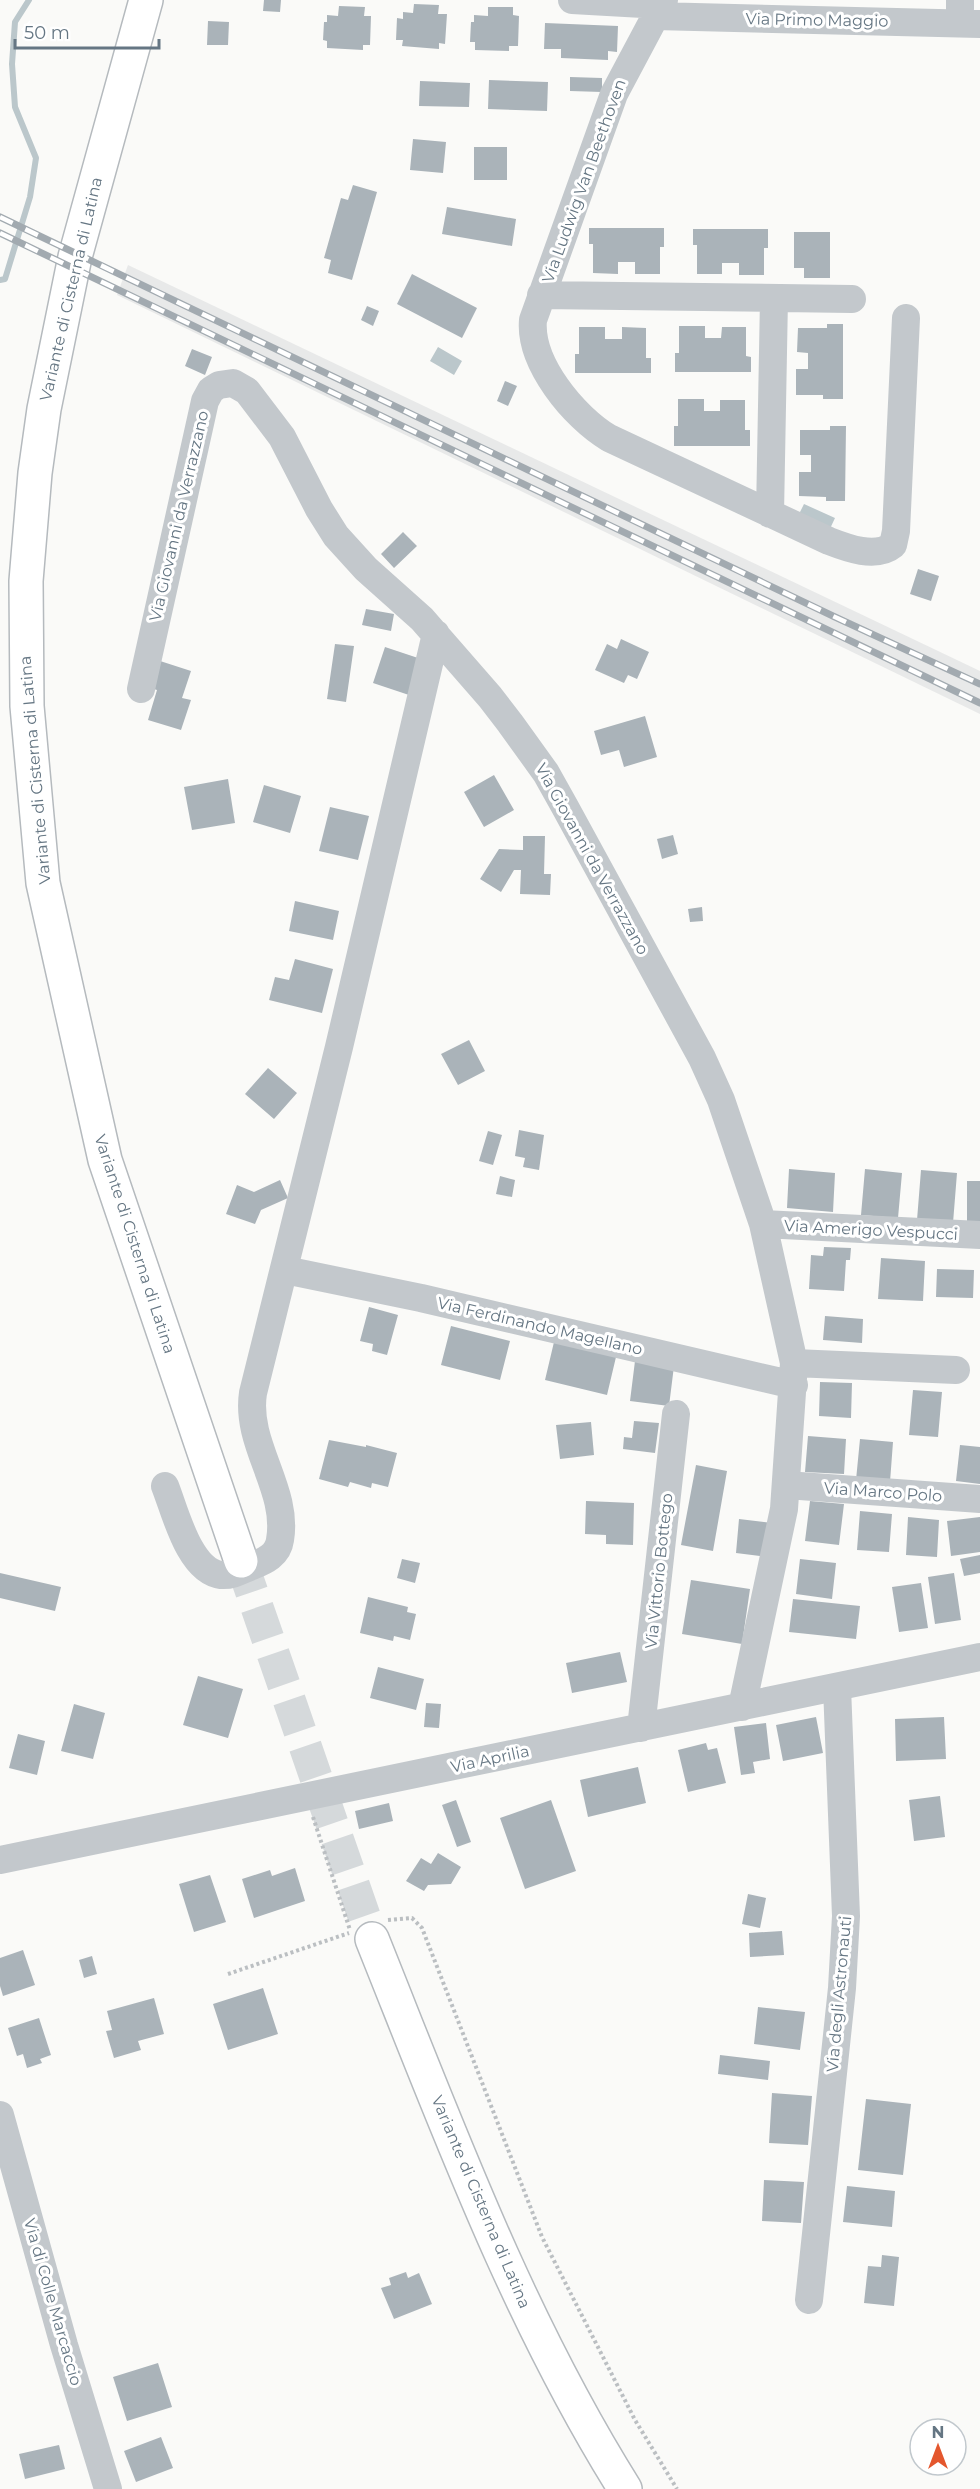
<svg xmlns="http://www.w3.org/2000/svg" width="980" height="2489" font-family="Montserrat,sans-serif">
<rect width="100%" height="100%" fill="#fafaf8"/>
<!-- built -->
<path fill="#e8e9e9" d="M128,265l852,406v43l-863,-419z"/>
<!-- water -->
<path fill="#bbc7cb" d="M438,347l24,14 -8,14 -24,-14z
M804,504l31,14 -7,15 -31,-15z"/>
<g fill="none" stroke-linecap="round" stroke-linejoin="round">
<!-- stream -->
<path stroke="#bbc7cb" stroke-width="6" d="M0,280l5,-1 25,-82 6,-39 -21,-51 -3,-43 3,-42 14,-22"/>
</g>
<!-- building -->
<path fill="#aab3b9" d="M264,0h17l-1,12 -17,-1z
M414,4l25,1 -1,9h9l-2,30 -6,-1v6l-37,-3 1,-6h-7l1,-22 6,1v-7l10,1z
M339,6l26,1 -1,9h7l-1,29h-7v5l-36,-2v-7l-4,-1 1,-18h3v-7l11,1z
M488,7h25v8l6,1 -1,30h-9v5l-34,-1v-8h-5l1,-20h3v-7l14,1z
M208,21l21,1 -1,23h-21z
M545,23l73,3 -1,26 -9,-1v9l-47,-2v-9h-17z
M570,77l32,1v14l-32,-1z
M489,80l59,2 -1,29 -59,-2z
M420,81l50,2 -1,24 -50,-1z
M413,139l33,3 -3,31 -33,-3z
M474,147h33v33h-33z
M353,185l24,7 -25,88 -24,-7 3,-13 -7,-2 17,-60 7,2z
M447,207l69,12 -4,27 -70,-12z
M589,228h75v19h-4v27h-25v-12h-17v12l-25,-1v-29h-4z
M693,229h75v19h-4v27h-25v-12h-17v11h-25v-29h-4z
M794,232h36v46h-26v-10h-10z
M412,274l65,34 -15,30 -65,-34z
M367,306l12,5 -6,15 -12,-6z
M827,324h16v75h-20v-4h-27v-26h12v-16l-11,-1 1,-24h29z
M679,326h26v12h16l1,-11h24v29l5,1v15h-76v-19h4z
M579,327h26v12h17v-12l24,1v30h5v15h-76v-19h4z
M192,349l20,8 -7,18 -20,-9z
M505,381l12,5 -9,20 -11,-5z
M678,399h26v12h16v-11h25v30h5v16h-76v-20h4z
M830,426h16l-1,75h-19v-4l-27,-1v-24h12v-17h-11v-25h30z
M403,532l14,14 -23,22 -13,-14z
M918,569l21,7 -8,25 -21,-7z
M366,609l28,5 -3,17 -29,-6z
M621,639l28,13 -12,27 -9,-4 -4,8 -29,-13 12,-26 10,5z
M335,644l19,2 -8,56 -19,-3z
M385,647l36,12 -12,36 -36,-12z
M157,660l34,11 -9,27 9,2 -10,30 -33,-10 9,-30 -9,-3z
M645,716l12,41 -33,10 -5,-17 -18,5 -7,-24z
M494,775l20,35 -30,17 -20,-35z
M228,779l7,44 -43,7 -8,-43z
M264,785l37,11 -11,37 -37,-11z
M330,807l39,9 -11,44 -39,-9z
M673,835l5,19 -16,5 -5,-20z
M523,836h22l-1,38h7l-1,21 -30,-1 1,-24h-7l-13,22 -21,-13 19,-30 24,1z
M295,901l44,10 -6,29 -44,-9z
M702,907l1,14 -13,1 -2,-13z
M295,959l38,10 -11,44 -53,-13 6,-23 14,3z
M469,1040l16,31 -27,14 -17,-31z
M268,1068l29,25 -23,26 -29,-25z
M519,1130l25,5 -5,35 -16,-3 2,-9 -10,-2z
M488,1131l14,4 -9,30 -14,-4z
M789,1169l46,4 -2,39 -46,-4z
M865,1169l37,4 -4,45 -37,-3z
M921,1170l36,3 -4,50 -36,-3z
M500,1176l15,4 -3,17 -16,-3z
M280,1180l8,18 -27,12 -6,14 -29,-10 11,-29 17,7z
M967,1181h13v40h-13z
M824,1247l27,1 -1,12h-4l-2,31 -35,-2 2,-34 12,1z
M881,1258l44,3 -2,40 -45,-2z
M937,1269l37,1 -1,28 -37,-1z
M369,1307l29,8 -11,40 -15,-4 1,-7 -13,-3z
M825,1316l38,3 -1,24 -39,-3z
M451,1326l59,15 -10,39 -59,-15z
M554,1342l62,15 -9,38 -62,-15z
M635,1361l39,5 -5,40 -39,-5z
M820,1382l32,1 -1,35 -32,-2z
M913,1390l29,2 -4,45 -29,-2z
M634,1421l25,2 -4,30 -32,-4 1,-12 8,1z
M591,1422l3,33 -34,4 -4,-34z
M808,1436l38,3 -2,35 -39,-2z
M860,1439l33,3 -3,40 -34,-2z
M329,1440l37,7v-2l31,8 -9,34 -16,-4 -1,5 -21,-6 -2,5 -29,-8z
M960,1445l20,2v37l-24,-3z
M696,1465l31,6 -14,80 -32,-6z
M586,1501l48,2 -1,42 -27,-1v-9l-21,-1z
M810,1501l34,3 -5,41 -34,-4z
M860,1511l32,3 -3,38 -32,-2z
M908,1517l31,3 -2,37 -31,-2z
M980,1517v35l-29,4 -4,-35z
M739,1519l33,4 -3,34 -33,-4z
M980,1555v18l-16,3 -4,-17z
M402,1559l18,4 -5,20 -18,-5z
M800,1559l36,4 -4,36 -36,-5z
M0,1573l61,14 -6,24 -55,-13z
M954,1573l7,47 -26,4 -7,-47z
M691,1580l59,9 -8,55 -60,-10z
M921,1583l7,45 -29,4 -7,-45z
M368,1597l40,10 -1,5 9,2 -6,26 -16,-4 -1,5 -33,-8z
M793,1599l67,7 -4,33 -67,-7z
M620,1652l7,30 -55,11 -6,-30z
M378,1667l46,12 -8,31 -46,-12z
M198,1676l45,13 -15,49 -45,-13z
M426,1703l15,1 -2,24 -15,-1z
M74,1704l31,9 -12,46 -32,-8z
M816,1717l7,36 -40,8 -7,-36z
M944,1717l2,42 -50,2 -1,-42z
M766,1723l4,36 -17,3 2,11 -14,2 -7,-48z
M18,1734l27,7 -8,34 -28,-7z
M706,1743l2,7 9,-2 9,35 -38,9 -10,-42z
M638,1767l8,36 -58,14 -8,-37z
M940,1796l5,41 -31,4 -5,-41z
M456,1800l15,42 -14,5 -15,-42z
M551,1800l25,71 -51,18 -25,-71z
M389,1803l4,18 -34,8 -4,-18z
M438,1853l23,14 -10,17 -23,1 -4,6 -18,-10 15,-23 10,6z
M295,1868l10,33 -51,17 -12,-39 28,-9 2,6z
M210,1875l16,47 -32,10 -15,-48z
M748,1894l18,4 -6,30 -18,-4z
M782,1931l2,24 -34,2 -1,-24z
M23,1950l12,35 -32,11 -3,-10v-28z
M92,1956l5,18 -13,4 -5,-18z
M263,1988l15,46 -50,16 -15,-46z
M154,1998l10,36 -26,7 3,9 -27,8 -8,-27 6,-1 -5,-19z
M758,2007l47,5 -5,38 -46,-6z
M39,2018l12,37 -11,4 2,4 -15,5 -4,-14 -6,2 -9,-28z
M720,2055l50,6 -2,19 -50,-6z
M772,2093l40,3 -4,49 -39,-2z
M866,2099l45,5 -8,71 -45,-5z
M764,2180l40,2 -3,41 -39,-2z
M847,2186l48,5 -3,36 -49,-5z
M882,2255l17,2 -5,49 -30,-3 4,-37 13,1z
M406,2272l2,6 11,-5 13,31 -38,15 -13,-31 10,-3 -2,-7z
M158,2363l14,44 -45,14 -14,-44z
M161,2437l12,31 -37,14 -12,-31z
M59,2445l6,24 -40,10 -6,-25z"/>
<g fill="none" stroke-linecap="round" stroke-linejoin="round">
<!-- major-tunnel -->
<path stroke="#d5d9db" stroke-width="33" stroke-dasharray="33 16" stroke-linecap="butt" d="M241,1561l131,378"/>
<defs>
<path id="major" d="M146,0l-71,257 -31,152 -9,64 -9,108 1,125 16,177 62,277 136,401
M372,1939c75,187 145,378 253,550"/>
</defs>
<!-- major casing -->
<use href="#major" stroke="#b5babe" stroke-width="36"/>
<!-- path -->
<path stroke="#bbbfc2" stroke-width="4" stroke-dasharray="3 3" stroke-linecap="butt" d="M313,1817l37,113
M388,1920l24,-2 10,10 120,309 93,183 42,69
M228,1974l121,-41"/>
<!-- minor -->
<path stroke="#c3c8cc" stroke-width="28" d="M572,0l89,5
M664,0l-50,94 -81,226c-4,43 41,97 76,118l220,103c18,7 47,18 64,4l3,-14 10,-213
M960,9v-9
M655,16l325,8
M541,295l311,4
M770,514l4,-216
M141,689l64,-288 6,-11 8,-5 14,-2 14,8 35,46 37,72 17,27 30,33 56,50 68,78 20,26 36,50 19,34 137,251 19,42 42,124 31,139 -10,146 -42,198
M763,1224l217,11
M285,1270l136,28 373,87
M794,1363l162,7
M786,1485l194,14
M165,1486c10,25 24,85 56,89 11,1 21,-5 31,-9 13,-5 26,-11 28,-26 9,-51 -35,-95 -27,-147l86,-346 97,-413
M641,1728l35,-314
M0,1860l980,-203
M0,2115l64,230 44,144
M809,2300l33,-312 4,-72 -9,-229"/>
<!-- major -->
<use href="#major" stroke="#fff" stroke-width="33"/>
<defs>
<path id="rail" d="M0,217l835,400 145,67
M0,233l980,470"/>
</defs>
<!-- rail casing -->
<use href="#rail" stroke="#a2aab0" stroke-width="7"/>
<!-- rail -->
<use href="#rail" stroke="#fff" stroke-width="4.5" stroke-dasharray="14" stroke-linecap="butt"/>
</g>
<g text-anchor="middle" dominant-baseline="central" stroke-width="6" stroke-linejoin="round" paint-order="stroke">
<!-- street labels -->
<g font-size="16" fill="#657683" stroke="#fff">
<text transform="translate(817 20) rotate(1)">Via Primo Maggio</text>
<text transform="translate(584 181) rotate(-70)">Via Ludwig Van Beethoven</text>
<text transform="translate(71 289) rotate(-77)">Variante di Cisterna di Latina</text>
<text transform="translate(179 516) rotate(-77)">Via Giovanni da Verrazzano</text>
<text transform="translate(35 770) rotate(-95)">Variante di Cisterna di Latina</text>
<text transform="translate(592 859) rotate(61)">Via Giovanni da Verrazzano</text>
<text transform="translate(871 1230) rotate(3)">Via Amerigo Vespucci</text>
<text transform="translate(135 1244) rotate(72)">Variante di Cisterna di Latina</text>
<text transform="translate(540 1326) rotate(13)">Via Ferdinando Magellano</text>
<text transform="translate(883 1492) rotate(4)">Via Marco Polo</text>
<text transform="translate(659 1571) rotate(-84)">Via Vittorio Bottego</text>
<text transform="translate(490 1759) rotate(-12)">Via Aprilia</text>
<text transform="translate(839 1994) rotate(-85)">Via degli Astronauti</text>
<text transform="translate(481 2202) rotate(67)">Variante di Cisterna di Latina</text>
<text transform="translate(53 2302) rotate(74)">Via di Colle Marcaccio</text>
</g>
</g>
<!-- north arrow -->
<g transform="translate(938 2447)"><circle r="28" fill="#ffffff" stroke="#c1c8cd" stroke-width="1.5"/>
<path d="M0-4.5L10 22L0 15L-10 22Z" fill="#e4572e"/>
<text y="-9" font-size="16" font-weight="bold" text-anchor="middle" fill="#657683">N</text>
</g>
<!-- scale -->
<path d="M15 39v9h144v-9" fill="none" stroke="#657683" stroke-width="3"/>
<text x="24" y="39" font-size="18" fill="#657683" stroke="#ffffff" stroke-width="4.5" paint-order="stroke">50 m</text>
</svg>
